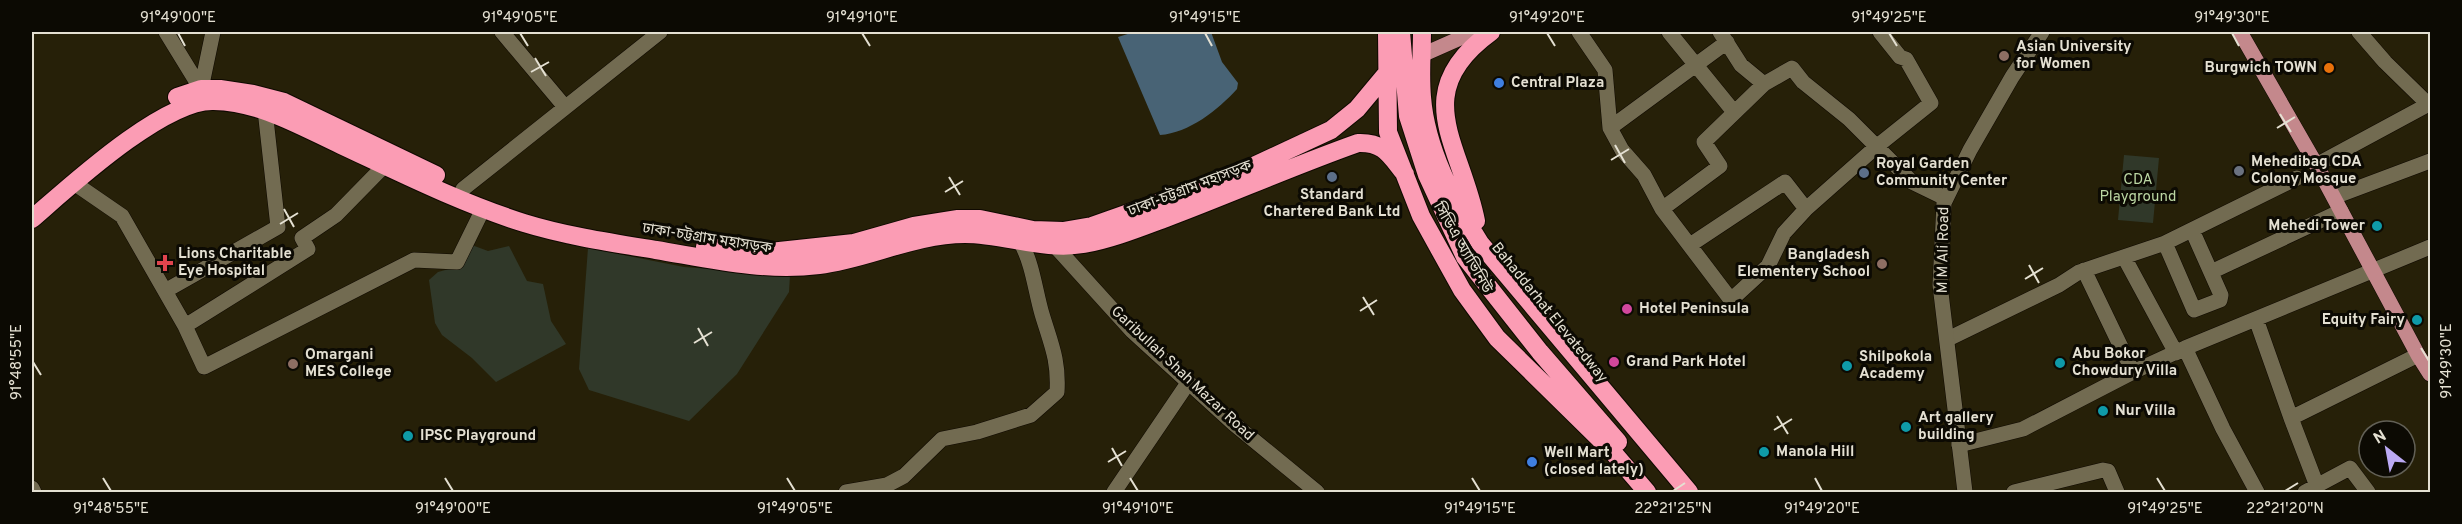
<svg xmlns="http://www.w3.org/2000/svg" width="2462" height="524" font-family="Overpass,'Noto Sans Bengali',sans-serif">
<rect width="100%" height="100%" fill="#262008"/>
<!-- green -->
<path fill="#303829" d="M2124,155l35,3 -6,65 -35,-3z
M469,244l19,7 21,-5 18,35 16,3 8,37 15,23 -70,38 -24,-24 -30,-23 -7,-12 -6,-43 9,-8 18,-5z
M588,248l96,19 106,8 -1,17 -52,82 -48,47 -100,-31 -10,-21z"/>
<!-- water -->
<path fill="#486375" d="M1134,32h77l11,30 16,21 -1,6c-19,21 -48,44 -77,46l-42,-98z"/>
<g fill="none" stroke-linecap="round" stroke-linejoin="round">
<defs>
<path id="street" d="M166,32l35,57
M502,32l63,75
M1579,32l26,38 5,58 12,22 22,25 18,34 69,91 37,-34 16,-33 22,-24 70,-62 55,-44 -25,-44 -6,-2 -20,-25
M1669,32l65,80
M1720,32l21,33 23,19
M2359,32l26,30 45,44
M201,89l12,-57
M1610,128l117,-86
M2316,165l113,-61
M74,183l48,33 63,110 19,41 210,-107 43,2 26,-53
M2334,197l96,-36
M461,199l2,-10 197,-157
M1662,209l58,-43 -16,-24 60,-58 28,-16 11,14 46,37 63,63 33,16
M2165,243l29,67 26,-10 1,-5 -29,-65
M1690,245l95,-63 21,27
M2124,257l52,96
M2084,270l49,102
M2211,272l130,-61
M165,291l113,-64 -13,-117
M2256,319l35,99 127,-63
M185,326l123,-77 -6,-11 34,-23 49,-50
M1948,339l111,-54 20,-13 86,-29 132,-65
M2185,348l38,81 34,63
M2291,418l26,68
M1959,445l64,-16 110,-57 52,-24 245,-101
M32,488l2,4
M846,492l41,-7 17,-9 38,-37 35,-7 54,-17 26,-23c2,-32 -6,-48 -15,-78 -7,-24 -9,-49 -21,-71
M1114,492l74,-109
M2014,492l89,-22 5,1 9,21
M2305,492l45,-24 18,24"/>
<path id="secondary" d="M1055,246l77,85 102,93 83,68
M1965,492l-25,-207 4,-82 26,-53 42,-73 30,-45"/>
<path id="primary" d="M2240,32l78,136 100,187 12,19
M1422,55l52,-23"/>
<path id="highway" d="M1387,32l1,100 33,84 41,74 35,48 114,112 36,42
M1401,32l7,84 19,59 38,82 75,95 78,90
M1422,32c0,21 -2,43 0,65 4,52 31,102 58,146l209,249
M177,97l24,-8h19l33,5 31,8 152,73
M32,219c37,-32 132,-120 182,-118 46,1 86,25 127,44 60,28 120,58 183,78 42,13 89,20 132,27 54,9 108,22 163,15 49,-6 95,-31 146,-31 40,0 79,17 119,10 28,-5 55,-16 82,-26 64,-24 127,-52 192,-75 27,-1 32,13 47,31
M1476,221c-15,-77 -69,-128 15,-189
M705,247l56,6 93,-10 60,-17 44,-7h22l53,11 30,1 29,-5 136,-48 103,-48 26,-21 30,-36"/>
</defs>
<!-- street casing -->
<use href="#street" stroke="#0f0900" stroke-width="16"/>
<!-- secondary casing -->
<use href="#secondary" stroke="#0f0900" stroke-width="16"/>
<!-- primary casing -->
<use href="#primary" stroke="#0f0900" stroke-width="16"/>
<!-- highway casing -->
<use href="#highway" stroke="#0f0900" stroke-width="20"/>
<!-- street -->
<use href="#street" stroke="#726b51" stroke-width="15"/>
<!-- secondary -->
<use href="#secondary" stroke="#726b51" stroke-width="15"/>
<!-- primary -->
<use href="#primary" stroke="#c4888c" stroke-width="15"/>
<!-- highway -->
<use href="#highway" stroke="#fb9cb4" stroke-width="18"/>
</g>
<!-- ticks -->
<path fill="none" stroke="#e4e0d2" stroke-width="2" d="M178,33l7,13M520,33l8,13M862,33l8,13M1205,33l7,13M1547,33l8,13M1889,33l8,13M2232,33l7,13M535,58l11,18M531,72l18,-10M2280,114l11,18M2277,128l18,-11M1615,145l10,18M1611,160l18,-11M949,177l11,18M945,192l18,-11M284,209l10,18M280,224l18,-11M2029,265l10,18M2025,279l18,-11M1363,297l11,18M1360,311l17,-11M698,328l10,18M694,343l18,-11M2421,348l8,13M33,362l8,13M1777,416l11,18M1774,430l18,-11M1112,448l10,18M1108,462l18,-11M103,478l8,13M445,478l8,13M787,478l8,13M1130,478l8,13M1472,478l8,13M1815,478l7,13M2157,478l8,13M1673,491l12,-8M2285,491l13,-8"/>
<!-- markers -->
<g fill="#8d6e63" stroke="#0c0a03" stroke-width="2">
<circle cx="2004" cy="56" r="6"/>
<circle cx="1882" cy="264" r="6"/>
<circle cx="293" cy="364" r="6"/>
</g>
<circle fill="#e8710a" stroke="#0c0a03" stroke-width="2" cx="2329" cy="68" r="6"/>
<g fill="#3f7fe0" stroke="#0c0a03" stroke-width="2">
<circle cx="1499" cy="83" r="6"/>
<circle cx="1532" cy="462" r="6"/>
</g>
<circle fill="#6b7280" stroke="#0c0a03" stroke-width="2" cx="2239" cy="171" r="6"/>
<g fill="#5c6f8a" stroke="#0c0a03" stroke-width="2">
<circle cx="1864" cy="173" r="6"/>
<circle cx="1332" cy="177" r="6"/>
</g>
<g fill="#0f9aa8" stroke="#0c0a03" stroke-width="2">
<circle cx="2377" cy="226" r="6"/>
<circle cx="2417" cy="320" r="6"/>
<circle cx="2060" cy="363" r="6"/>
<circle cx="1847" cy="366" r="6"/>
<circle cx="2103" cy="411" r="6"/>
<circle cx="1906" cy="427" r="6"/>
<circle cx="408" cy="436" r="6"/>
<circle cx="1764" cy="452" r="6"/>
</g>
<path fill="#e0444e" stroke="#0c0a03" stroke-width="2" d="M162 254h6v6h6v6h-6v6h-6v-6h-6v-6h6z"/>
<g fill="#d1479c" stroke="#0c0a03" stroke-width="2">
<circle cx="1627" cy="309" r="6"/>
<circle cx="1614" cy="362" r="6"/>
</g>
<g text-anchor="middle" dominant-baseline="central" stroke-width="6" stroke-linejoin="round" paint-order="stroke">
<!-- poi labels -->
<g font-size="15" font-weight="bold" fill="#e4e0d2" stroke="#0c0a03" text-anchor="start">
<text x="2016" y="47">Asian University<tspan x="2016" dy="17">for Women</tspan></text>
<text x="2317" y="68" text-anchor="end">Burgwich TOWN</text>
<text x="1511" y="83">Central Plaza</text>
<text x="2251" y="162">Mehedibag CDA<tspan x="2251" dy="17">Colony Mosque</tspan></text>
<text x="1876" y="164">Royal Garden<tspan x="1876" dy="17">Community Center</tspan></text>
<text x="1332" y="195" text-anchor="middle">Standard<tspan x="1332" dy="17">Chartered Bank Ltd</tspan></text>
<text x="2365" y="226" text-anchor="end">Mehedi Tower</text>
<text x="178" y="254">Lions Charitable<tspan x="178" dy="17">Eye Hospital</tspan></text>
<text x="1870" y="255" text-anchor="end">Bangladesh<tspan x="1870" dy="17">Elementery School</tspan></text>
<text x="1639" y="309">Hotel Peninsula</text>
<text x="2405" y="320" text-anchor="end">Equity Fairy</text>
<text x="2072" y="354">Abu Bokor<tspan x="2072" dy="17">Chowdury Villa</tspan></text>
<text x="305" y="355">Omargani<tspan x="305" dy="17">MES College</tspan></text>
<text x="1859" y="357">Shilpokola<tspan x="1859" dy="17">Academy</tspan></text>
<text x="1626" y="362">Grand Park Hotel</text>
<text x="2115" y="411">Nur Villa</text>
<text x="1918" y="418">Art gallery<tspan x="1918" dy="17">building</tspan></text>
<text x="420" y="436">IPSC Playground</text>
<text x="1776" y="452">Manola Hill</text>
<text x="1544" y="453">Well Mart<tspan x="1544" dy="17">(closed lately)</tspan></text>
</g>
<!-- park labels -->
<g font-size="15" fill="#bbd6a3" stroke="#0c0a03">
<text x="2138" y="180">CDA<tspan x="2138" dy="17">Playground</tspan></text>
</g>
<!-- street labels -->
<g font-size="15" fill="#e4e0d2" stroke="#0c0a03">
<text transform="translate(1190 189) rotate(-21)">ঢাকা-চট্টগ্রাম মহাসড়ক</text>
<text transform="translate(707 239) rotate(9)">ঢাকা-চট্টগ্রাম মহাসড়ক</text>
<text transform="translate(1462 248) rotate(60)">সিডিএ অ্যাভিনিউ</text>
<text transform="translate(1944 250) rotate(-89)">M M Ali Road</text>
<text transform="translate(1549 313) rotate(51)">Bahaddarhat Elevatedway</text>
<text transform="translate(1182 374) rotate(43)">Garibullah Shah Mazar Road</text>
</g>
</g>
<!-- border -->
<rect width="2462" height="524" fill="none" stroke="#0c0a03" stroke-width="66"/>
<!-- north arrow -->
<g transform="translate(2387 449) rotate(329)"><circle r="28" fill="#0c0a03" stroke="#626056" stroke-width="1.5"/>
<path d="M0-4.5L10 22L0 15L-10 22Z" fill="#bcaaf5"/>
<text y="-9" font-size="16" font-weight="bold" text-anchor="middle" fill="#e4e0d2">N</text>
</g>
<rect x="33" y="33" width="2396" height="458" fill="none" stroke="#e4e0d2" stroke-width="2"/>
<g font-size="15" text-anchor="middle" fill="#e4e0d2">
<text x="178" y="22">91°49'00"E</text>
<text x="520" y="22">91°49'05"E</text>
<text x="862" y="22">91°49'10"E</text>
<text x="1205" y="22">91°49'15"E</text>
<text x="1547" y="22">91°49'20"E</text>
<text x="1889" y="22">91°49'25"E</text>
<text x="2232" y="22">91°49'30"E</text>
<text transform="translate(2446 361) rotate(-90)" y="5">91°49'30"E</text>
<text transform="translate(16 362) rotate(-90)" y="5">91°48'55"E</text>
<text x="111" y="513">91°48'55"E</text>
<text x="453" y="513">91°49'00"E</text>
<text x="795" y="513">91°49'05"E</text>
<text x="1138" y="513">91°49'10"E</text>
<text x="1480" y="513">91°49'15"E</text>
<text x="1673" y="513">22°21'25"N</text>
<text x="1822" y="513">91°49'20"E</text>
<text x="2165" y="513">91°49'25"E</text>
<text x="2285" y="513">22°21'20"N</text>
</g>
</svg>
